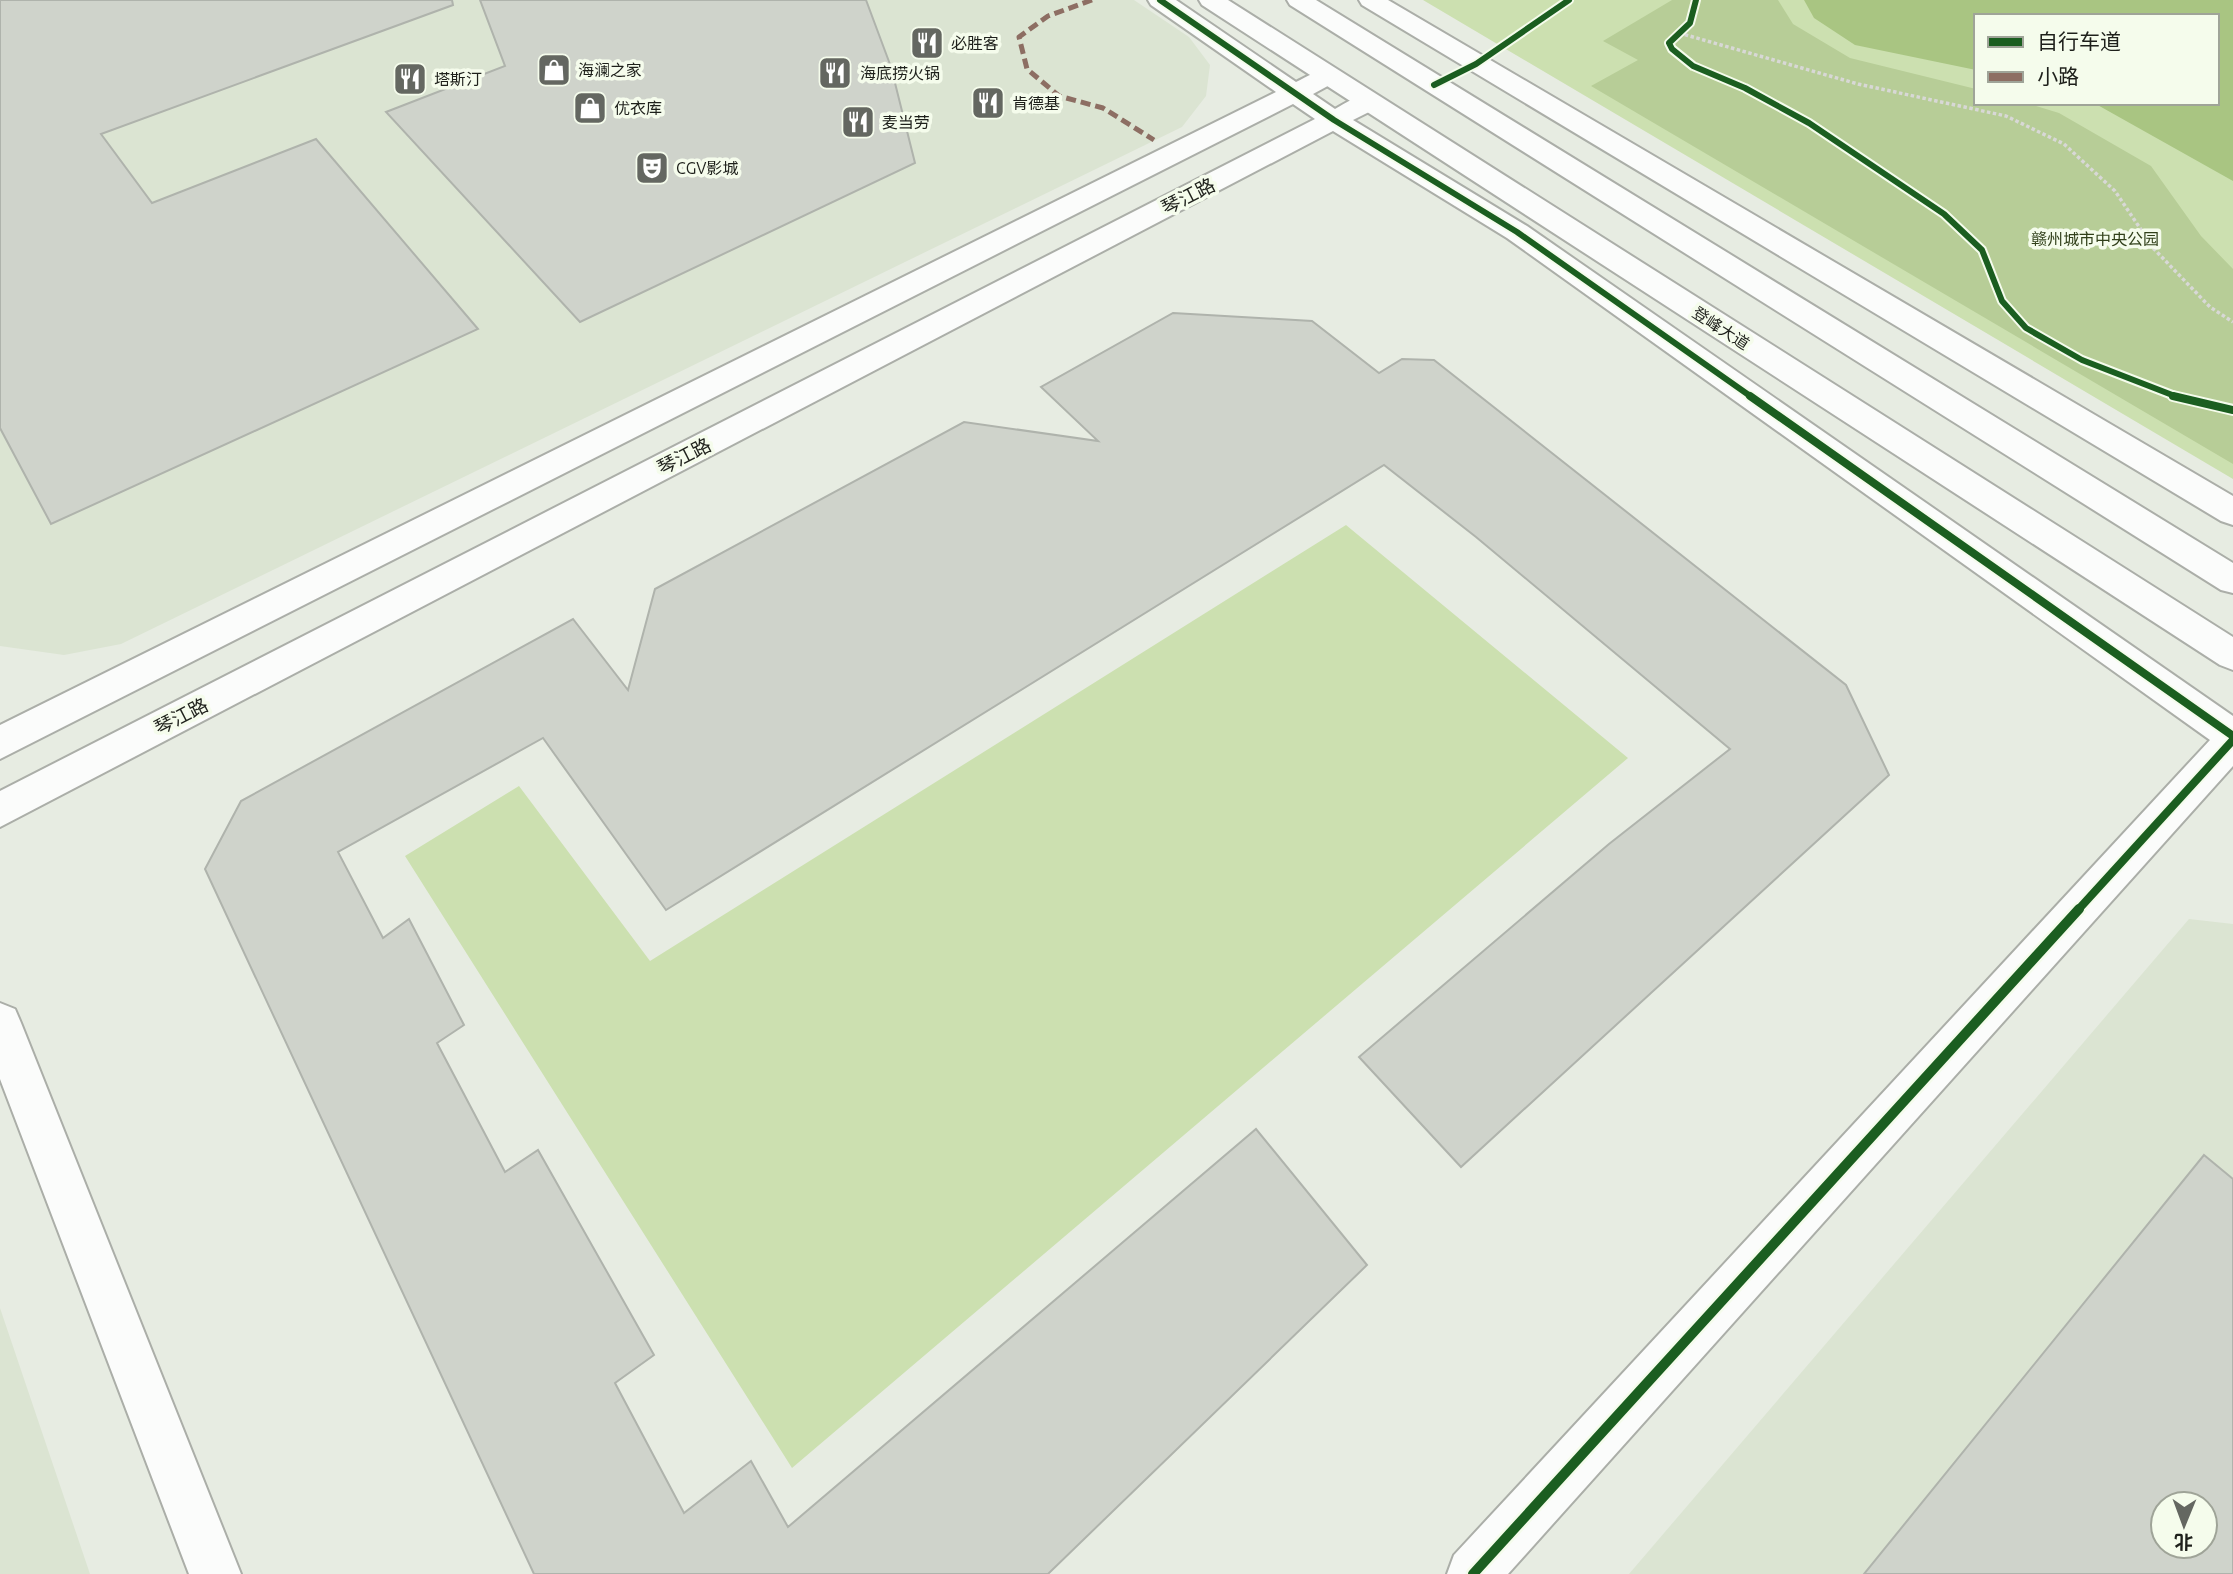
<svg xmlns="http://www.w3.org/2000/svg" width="2233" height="1574" font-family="Ubuntu,'Noto Sans SC',sans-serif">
<rect width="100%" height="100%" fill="#e7ece2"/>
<!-- built -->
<path fill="#dbe4d2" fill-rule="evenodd" d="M0,0h1134l55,37 21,28 -4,31 -24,31 -1061,517 -57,11 -64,-9z
M2189,919l44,5v650h-604zM2163,1504h42v42h-42z
M0,1308l90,266h-90z"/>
<!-- green -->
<path fill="#cce0b0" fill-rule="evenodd" d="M1423,0h810v479zM1976,16h241v87h-241z
M1346,525l282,233 -836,710 -387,-612 114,-70 131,175z"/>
<!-- forest -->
<path fill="#b7cd97" d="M1672,0h106l15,24 57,34 126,31v14h50l33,10 92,53 50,70 32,33v195l-642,-378 47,-26 -35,-19z"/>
<!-- water -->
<path fill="#a9c582" d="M1804,0h429v181l-139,-78h123v-87h-241v54l-121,-25 -41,-27z"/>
<!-- building -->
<path fill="#cfd3cb" stroke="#afb3ac" stroke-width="2" fill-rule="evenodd" d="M0,0h452l1,5 -352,129 51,69 164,-64 162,190 -427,195 -51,-96z
M480,0h386l25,67 24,96 -335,159 -194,-210 119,-46z
M1173,313l139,8 67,52 23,-14 32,1 412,325 43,90 -428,392 -102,-110 250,-213 121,-95 -254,-212 -92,-72 -718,445 -123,-172 -205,114 45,86 26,-19 55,106 -27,18 68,129 33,-22 116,205 -39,28 69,130 67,-52 37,66 468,-398 111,136 -319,309h-514l-329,-705 36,-68 332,-182 55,71 27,-101 309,-167 134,19 -57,-54z
M2204,1155l29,24v395h-369zM2163,1504h42v42h-42z"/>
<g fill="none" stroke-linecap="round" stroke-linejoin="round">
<defs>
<path id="secondary" d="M1148,0h28l120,82c14,-7 25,-15 41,-11l4,5 -4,5 -24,13 22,15c14,-8 26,-17 42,-13l4,6 -4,6 -24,12 174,106 706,490v50l-725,808h-61l7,-19 756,-815 -703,-502 -174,-107 -1333,696v-36l1315,-672 -22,-15 -1293,655v-34l1276,-633 -125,-87z
M1359,0h29l845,496v29l-12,-4 -859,-516z
M0,1003l15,6 6,14 220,551h-52l-189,-495z"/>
<path id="primary" d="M1199,0h29l1005,637v33l-13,-5 -1018,-660z
M1287,0h29l917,563v30l-12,-3 -931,-585z"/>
</defs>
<!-- secondary casing -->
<use href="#secondary" stroke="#abaea8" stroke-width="4"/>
<!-- primary casing -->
<use href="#primary" stroke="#abaea8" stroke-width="4"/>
<!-- path -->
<path stroke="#d8d8d6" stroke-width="3.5" stroke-dasharray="3.5 2.5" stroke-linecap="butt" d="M1679,33l179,51 148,32 58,28 51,47 39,58 56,58 23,15"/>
<!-- secondary -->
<use href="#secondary" fill="#fbfcfb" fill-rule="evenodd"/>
<!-- primary -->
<use href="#primary" fill="#fbfcfb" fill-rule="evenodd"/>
<!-- quiet -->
<path stroke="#8d6e63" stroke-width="5" stroke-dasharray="10 5" stroke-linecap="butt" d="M1092,0l-44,16 -29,21 8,32 32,27 44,12 51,32"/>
<defs>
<path id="cycleway-far2" d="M1160,0l174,120 183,112 236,166
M1696,0l-6,23 -21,20 3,6 21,17 52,22 64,35 135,91 38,36 20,51 24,27 56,32 98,38
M1434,85l42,-21 93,-64"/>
<path id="cycleway-far1" d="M1750,396l483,340
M2173,396l60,14
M2077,911l156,-171"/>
<path id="cycleway" d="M1473,1574l606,-665"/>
</defs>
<!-- cycleway-far2 casing -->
<use href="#cycleway-far2" stroke="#f5fcec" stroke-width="10"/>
<!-- cycleway-far1 casing -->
<use href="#cycleway-far1" stroke="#f5fcec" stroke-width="12"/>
<!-- cycleway casing -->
<use href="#cycleway" stroke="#f5fcec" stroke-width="15"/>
<!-- cycleway-far2 -->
<use href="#cycleway-far2" stroke="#1b5e20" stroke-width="6"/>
<!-- cycleway-far1 -->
<use href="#cycleway-far1" stroke="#1b5e20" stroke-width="8"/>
<!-- cycleway -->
<use href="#cycleway" stroke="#1b5e20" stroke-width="10"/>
</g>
<!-- icons -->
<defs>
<symbol id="restaurant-square" viewBox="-11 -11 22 22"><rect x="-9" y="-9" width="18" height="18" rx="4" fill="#646761" stroke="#f5fcec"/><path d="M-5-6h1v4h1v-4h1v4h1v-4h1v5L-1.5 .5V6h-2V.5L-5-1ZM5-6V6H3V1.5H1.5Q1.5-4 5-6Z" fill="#fff"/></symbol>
<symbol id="shop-square" viewBox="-11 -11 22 22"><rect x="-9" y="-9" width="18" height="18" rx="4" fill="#646761" stroke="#f5fcec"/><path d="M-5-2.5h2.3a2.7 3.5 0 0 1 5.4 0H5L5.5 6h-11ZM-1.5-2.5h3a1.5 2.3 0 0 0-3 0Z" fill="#fff"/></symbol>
<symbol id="theatre-square" viewBox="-11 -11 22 22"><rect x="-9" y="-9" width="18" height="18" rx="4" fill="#646761" stroke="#f5fcec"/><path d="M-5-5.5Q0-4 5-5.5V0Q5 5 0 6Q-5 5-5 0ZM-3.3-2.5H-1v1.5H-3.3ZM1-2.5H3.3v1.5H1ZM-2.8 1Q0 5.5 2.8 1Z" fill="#fff"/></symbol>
</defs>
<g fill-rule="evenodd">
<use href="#restaurant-square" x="908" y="24" width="38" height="38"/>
<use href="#shop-square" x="535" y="51" width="38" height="38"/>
<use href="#restaurant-square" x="816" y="54" width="38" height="38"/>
<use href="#restaurant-square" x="391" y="60" width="38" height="38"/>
<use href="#restaurant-square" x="969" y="84" width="38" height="38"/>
<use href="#shop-square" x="571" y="89" width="38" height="38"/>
<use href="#restaurant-square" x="839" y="103" width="38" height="38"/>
<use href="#theatre-square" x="633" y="149" width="38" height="38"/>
</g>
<g text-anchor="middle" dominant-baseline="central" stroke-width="7" stroke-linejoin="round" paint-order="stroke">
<!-- far-poi labels -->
<g font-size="16" fill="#1e201b" stroke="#f5fcec" text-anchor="start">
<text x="951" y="43">必胜客</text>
<text x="578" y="70">海澜之家</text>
<text x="860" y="73">海底捞火锅</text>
<text x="434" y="79">塔斯汀</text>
<text x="1012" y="103">肯德基</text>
<text x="614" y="108">优衣库</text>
<text x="882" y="122">麦当劳</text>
<text x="676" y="168">CGV影城</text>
</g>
<!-- far-park labels -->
<g font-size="16" fill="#31401a" stroke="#f5fcec">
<text x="2095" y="239">赣州城市中央公园</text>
</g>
<!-- far-street labels -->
<g font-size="16" fill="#1e201b" stroke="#f5fcec">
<text transform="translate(1721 328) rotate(33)">登峰大道</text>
</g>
<!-- street labels -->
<g font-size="19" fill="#1e201b" stroke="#f5fcec">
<text transform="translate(1188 196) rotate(-27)">琴江路</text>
<text transform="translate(684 456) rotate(-27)">琴江路</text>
<text transform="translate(181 716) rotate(-27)">琴江路</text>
</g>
</g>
<!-- legend -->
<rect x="1974" y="14" width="245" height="91" fill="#f5fcec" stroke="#9fa498" stroke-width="2"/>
<rect x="1988" y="37" width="35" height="10" fill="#1b5e20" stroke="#9fa498" stroke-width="2"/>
<text x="2037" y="49" font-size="21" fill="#1e201b">自行车道</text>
<rect x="1988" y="72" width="35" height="10" fill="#8d6e63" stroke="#9fa498" stroke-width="2"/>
<text x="2037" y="84" font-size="21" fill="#1e201b">小路</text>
<!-- north arrow -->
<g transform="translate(2184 1525) rotate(181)"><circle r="33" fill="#f5fcec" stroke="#9fa498" stroke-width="2"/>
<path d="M0-5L12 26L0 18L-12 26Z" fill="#646761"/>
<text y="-10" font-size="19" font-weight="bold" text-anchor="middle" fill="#1e201b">北</text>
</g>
</svg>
